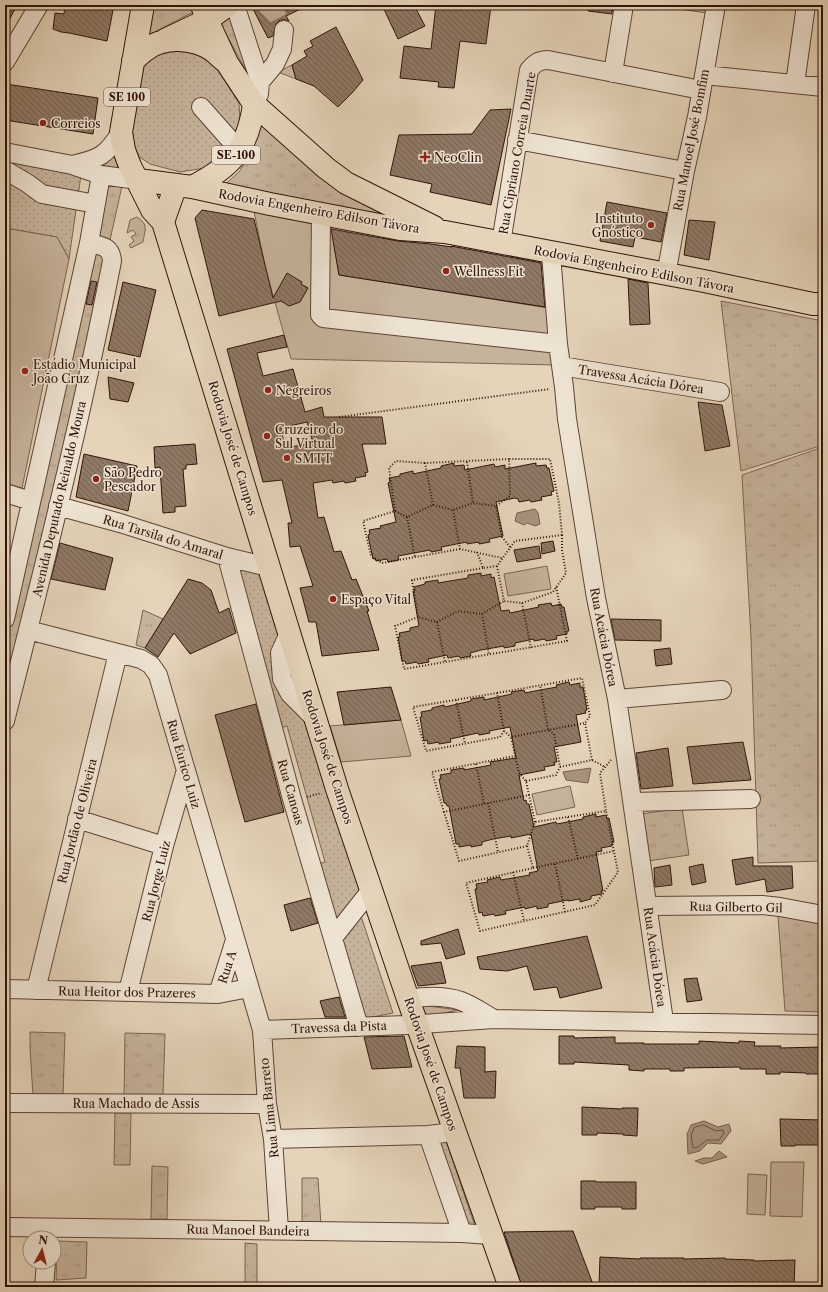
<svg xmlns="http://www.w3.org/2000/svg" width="828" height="1292" font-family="'Libre Caslon Text',serif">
<defs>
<pattern id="grass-tufts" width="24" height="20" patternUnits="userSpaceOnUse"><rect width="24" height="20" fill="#c6b39c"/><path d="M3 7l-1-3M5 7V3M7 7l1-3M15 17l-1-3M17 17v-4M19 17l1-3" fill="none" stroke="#ab9985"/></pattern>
<pattern id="park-dots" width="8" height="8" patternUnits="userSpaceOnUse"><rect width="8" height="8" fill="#c6b39c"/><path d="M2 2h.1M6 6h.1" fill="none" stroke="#ab9985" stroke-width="1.8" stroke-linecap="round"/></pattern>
<pattern id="building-back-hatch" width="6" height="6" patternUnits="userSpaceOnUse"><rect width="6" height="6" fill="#8f7865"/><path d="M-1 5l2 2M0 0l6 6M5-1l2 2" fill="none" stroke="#756151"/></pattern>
</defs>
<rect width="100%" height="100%" fill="#e5d4ba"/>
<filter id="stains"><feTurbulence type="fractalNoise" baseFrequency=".005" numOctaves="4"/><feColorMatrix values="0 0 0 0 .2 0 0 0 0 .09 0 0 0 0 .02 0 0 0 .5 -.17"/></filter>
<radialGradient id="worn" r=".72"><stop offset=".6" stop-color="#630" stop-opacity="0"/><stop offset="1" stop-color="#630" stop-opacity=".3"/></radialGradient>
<!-- grass -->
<path fill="url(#grass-tufts)" stroke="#7c6452" d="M151,5h49l1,3 -56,29z
M672,5h36l-1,8 -35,-5z
M230,7l22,75 -34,-63z
M292,65l4,14 -18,-7z
M260,123l149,98 -187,-34 17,-15 10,-16z
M114,155l17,17 -39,-8 14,-2z
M107,183l15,3 -12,54 -15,-2z
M137,217c12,8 8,12 6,25l-12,6 -2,-3 5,-4 -3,-4 5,-3 -3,-4 -6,3 3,-13z
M89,243l19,7 -90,420 -13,-4v-47z
M721,301l102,20v124l-82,26z
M823,447v414l-65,2 -7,-225 -9,-163z
M143,610l20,9 -18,29 -9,-3z
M682,808l7,47 -48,7 -7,-47z
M778,916l45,6v90l-38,-1z
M420,1005l39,5 -36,7z
M30,1032l35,1 -2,63h-30l-3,-48z
M125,1033l40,1 -2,61 -39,1z
M115,1113h16l-1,52h-16z
M152,1166l16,1 -1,52h-16z
M302,1178h16l3,47 -19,-1z
M57,1241l30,1 -1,36 -30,2z
M245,1243l12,1v40l19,3h-31z"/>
<!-- park -->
<path fill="url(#park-dots)" stroke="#7c6452" d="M170,50h18l25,13 26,40 1,18 -11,29 -24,18 -25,4 -30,-8 -12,-8 -7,-16 11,-73 13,-11z
M5,159l76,16 -12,84 -12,-22 -52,-9z
M269,567l20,66 -7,46 34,41 55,170 -38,48 -21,-72 13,-4 -38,-136 -13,4 -38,-159 5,-2z
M360,913l33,100 -30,6 -22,-82z
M435,1137l10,1 31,91 -10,-1z"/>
<!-- garden -->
<path fill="#c6b39c" stroke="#7c6452" d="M254,211l77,14 8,50 209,33 8,57 -265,-6 -26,-92z
M5,228l52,9 12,22 -47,229 -17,-5z
M547,566l4,23 -43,7 -4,-22z
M401,720l10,36 -70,6 -11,-36z
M570,786l5,21 -38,8 -5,-21z
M771,1162h33l-2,55 -32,-1z
M748,1174l19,1 -2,40 -18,-1z"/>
<!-- water -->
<path fill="#a8937e" stroke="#78604f" d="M535,509l3,4 2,11 -5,2 -8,-3 -3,2 -9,-4 2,-8z
M591,768l-3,15 -22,-3 -3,-8z
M704,1121l14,6 11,-3 2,7 -10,13 -13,-1 -8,8 -12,3 -1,-20 4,-9z
M719,1151l8,6 -24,7 -8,-3 9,-3h8z"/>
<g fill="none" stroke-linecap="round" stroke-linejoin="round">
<!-- shore -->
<path stroke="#6c5444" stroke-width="1" d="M703,1125l13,6 7,-1 1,3 -5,7h-12l-9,7 -5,1 -2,-13 3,-7z"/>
</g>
<!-- building -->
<path fill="url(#building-back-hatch)" stroke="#311409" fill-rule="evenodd" d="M5,5h12l-12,23z
M65,5h49l-7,36 -38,-8 -8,-1 -8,-3 2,-16 9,1z
M251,5h58l-23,11 3,5 -4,-1h-5l-4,4 -3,12 -5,2z
M382,5h32l11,21 -27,13z
M436,5l37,1v-1h18l-5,39 -26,-3 -6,47 -16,-1 1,-5 -39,-4 4,-32 27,3z
M589,5h24l-1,9 -24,-3z
M336,27l27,53 -11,13 -14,14 -24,-21 -18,-7 -4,-14 15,-9 -3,-5 9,-5 -3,-5z
M6,84l92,14 -5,36 -88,-14z
M511,109l-20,96 -61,-13 2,-8 -42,-9 9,-40 73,-1 18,-24z
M607,202l60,11 -6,29 -26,-5 -2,10 -33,-6z
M202,210l52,9 19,79 14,-25 15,9 -1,2 7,4 -8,14 -11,4 -8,-5 -62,15 -24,-98z
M689,220l26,2 -6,38 -25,-5z
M331,229l67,12 33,3 21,3 -1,-1 90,17 4,44 -206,-32z
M628,279l20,4 2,41 -20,1z
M91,281l6,1 -5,23 -6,-1z
M123,282l33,8 -16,67 -32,-7z
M284,335l3,12 -30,6 6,23 30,-7 12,43 17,-5 2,10h58l4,27h-24l6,28 -3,1 1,3 -11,2 1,3 -11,2 -1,-2 -11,2 -1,-3 -19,3 5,35 6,-1 10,35 7,-1 11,29 4,-1 13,32h-2l12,39 -57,6 -6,-34h-7l-9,-34 13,-2 -13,-40 -10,1 -2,-24h4l-10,-43 -19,2 -36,-133zM307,422l6,21 -28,5 -4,-20z
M108,377l26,6 -6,19 -18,-3z
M698,402l24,3 8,41 -25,5z
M195,444l2,20 -11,1v4h-3l3,37 -11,1v5l-12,1 -3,-46 -5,1 -1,-21z
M84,454l53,12 -9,45 -52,-14z
M454,463v3l10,-1 1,5 29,-6 1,3 10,-2v4l31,-6v3l10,-1 1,3h2l5,23 -3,1 1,3 -11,2 1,3 -11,2 -1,-2 -11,2 -1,-3 -3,-1 -19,4 7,34 -14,3 1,3 -11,2v-2l-12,2v-2l-26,5 1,3 -11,2 -1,-2 -32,6 1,4 -11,2 -1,-3 -11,2 -1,-3 -2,1 -5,-24 2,-1 -1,-4 12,-2 -1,-2 16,-4 -8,-39 2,-1 -1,-4 11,-2v-2l13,-3v3l28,-6v-2z
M553,541l2,10 -13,3 -1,-11z
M60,543l53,15 -8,32 -54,-11z
M539,546l2,12 -24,4 -3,-12z
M481,573v3l10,-2v4l3,-1 7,34 8,-1 1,3 29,-6 -1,-2 13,-2 1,3 9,-2 1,3h2l3,15 2,9h-2v3l-11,2 1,3 -11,2 -1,-2 -11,2v-2l-19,4v3l-11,2v-2l-23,4 -11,3 1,3 -11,2 -1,-2 -11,2 -1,-3 -19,4 1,3 -11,2 -1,-2 -11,2 -1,-3h-3l-4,-24h2l-1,-4 11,-2v-3l9,-2 -6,-35h2l-1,-4 11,-3v-2l13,-2v3l30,-5v-3z
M188,579l14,4 9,7 8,23 10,-5 7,25 -46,21 -16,-21 -16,24 -13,-9z
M611,619l50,1v21l-46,-1z
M670,648l2,16 -16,2 -2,-16z
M569,682l1,3 10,-2v4h3l4,23 -2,1 1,2 -10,2 5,27 -27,5 3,15h-3l1,3 -11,2 1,3 -26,5 5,26 2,-1 1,4h2l5,23 22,-5 1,2 26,-5v-2l13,-3v3l10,-2 1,4 2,-1 5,24 -2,1v3l-11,2 1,3 -6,1 7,39h-2l1,3 -11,2v3l-11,3v-3l-12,2v-1l-20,4v3l-11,2v-3l-12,3v-2l-20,4 1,3 -11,2 -1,-2 -11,2 -1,-4 -3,1 -4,-24h2l-1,-5 12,-2 -1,-2 13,-3 1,3 29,-5 -1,-2 9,-2 -7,-37 -20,4v-2l-18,3 -11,3v3l-11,2v-2l-12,2v-3h-3l-7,-38h-2l-1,-3h-2l-5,-24h2l-1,-4 11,-2v-3l13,-2v2l27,-5 -1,-3 26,-4 -6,-31 -21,4 1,2 -11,2 -1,-2 -28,6 1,3 -12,2v-2l-11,2 -1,-4 -3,1 -4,-24h2l-1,-5 11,-2v-2l12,-3 1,2 26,-6v-2l13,-2v3l28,-6 -1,-2 13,-2 1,3 10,-2 22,-4 -1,-2z
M391,687l10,33 -57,5 -7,-33z
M256,704l28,108 -39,10 -30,-107z
M743,742l8,38 -58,4 -6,-37z
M668,748l5,38 -32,3 -5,-36z
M753,857v9h39l1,22 -26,4 -2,-13 -29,6 -4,-25z
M703,864l3,18 -14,3 -3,-18z
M670,865l2,20 -17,2 -1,-19z
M310,898l8,25 -27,8 -7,-26z
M458,929l7,25 -19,5 -5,-16 -20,2v-4z
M587,936l15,52 -42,10 -3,-11 -23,3 -7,-24 -20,5 -27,-2 -3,-12z
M441,962l5,21 -28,3 -7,-20z
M697,978l5,22 -15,2 -3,-23z
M339,997l6,20h-20l-5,-16z
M404,1036l8,31 -40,2 -8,-32z
M559,1036h15v2l41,-1v6h29v1h55v-3l40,2v-2l16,1 -1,4h27l-1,2 41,-1v27h-15v-1l-26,-1v2h-14v-5h-26v-2l-56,1v3h-14v-2h-26v2l-15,-1v-5l-55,-3v2h-15z
M457,1046l28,1v25l11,-1 -1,27h-31l-4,-30h-5z
M582,1107l40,2v-1h16l-1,28 -14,-1v-1l-26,-1v2h-15z
M780,1119l43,1v25h-28v1h-14z
M581,1181h15v1h40v27h-14v-2h-27v2h-14z
M573,1231l21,56h-72l-18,-55z
M600,1257l40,2v-1h44v1l41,-1v1l29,1v1l41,-1 -1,27 -40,-1v1h-15v-1h-29v-2l-55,2 -15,-1v-1l-26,-1v2h-15z"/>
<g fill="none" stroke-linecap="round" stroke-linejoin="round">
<!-- minor-tunnel -->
<path stroke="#c1ae97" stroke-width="18" stroke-dasharray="18 9" stroke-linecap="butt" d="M266,5l11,11 7,14"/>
<defs>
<path id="minor" d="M235,5l25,77 -1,12 -5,10
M5,62l34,-57
M613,73l11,-68
M704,75l119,12
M260,82l15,-18 7,-15 2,-19
M795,84l11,-79
M201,107l39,44
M517,140l168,31
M5,152l67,13 29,10 37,5
M72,165c27,-6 34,-9 49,-33
M5,170l22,13 15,11 54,10
M321,214l-1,101 3,3 235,26
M501,243l28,-173c6,-7 10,-10 19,-10l153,30
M551,253l7,91 6,43 3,32 29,179 21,101 9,60 38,262
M666,275l19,-104 12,-54 19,-112
M561,366l159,26
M5,493l26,8
M58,506l62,17 107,34 42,10
M227,557l65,242 67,228
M5,619l84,-376 12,-68
M28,630l113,29 10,6 7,10 104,355 5,74 6,35 6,91
M289,633l-9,20 2,26 8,15 26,26
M617,699l105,-9
M5,721c39,-153 77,-306 107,-460 -1,-15 -10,-15 -23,-18
M633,802l118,-3
M77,819l87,27
M648,906l114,-1 18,2 43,8
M333,938l38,-48
M5,989l213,5 31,-6
M36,990l82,-337
M128,992l36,-146 22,-76
M218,994l17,-54
M408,999c18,-3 35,-4 53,2 11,4 22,12 33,18
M262,1030l145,-5 87,-6 329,6
M5,1103l262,1
M428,1135l34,98
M273,1139l155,-4 17,-2 9,-3
M5,1227l457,6 29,2
M44,1287l2,-25"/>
<path id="major" d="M143,5l-22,127 3,18 6,16 22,44 11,12 174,567 71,210 102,288
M202,5l5,15 20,43 27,41 72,64 20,15 88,44
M165,40l42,-20 21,-15
M133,61c4,-4 9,-9 14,-12 18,-13 46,-11 65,1 5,4 9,8 14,12
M138,180l54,7 78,17 130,25 45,3 259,49 109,23h10
M192,187c40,-20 56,-39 62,-83
M163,222l13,-37"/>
</defs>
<!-- minor casing -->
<use href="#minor" stroke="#5e4435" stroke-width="20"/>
<!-- major casing -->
<use href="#major" stroke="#311409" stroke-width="24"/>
<!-- path -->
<path stroke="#311409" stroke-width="2" stroke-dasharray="1 2" stroke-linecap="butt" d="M339,417l211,-28
M467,462l6,41
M433,505l-8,-42 84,-4
M453,510l7,39 42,9
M395,511l-6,-43 7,-7 29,2
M407,517l8,40
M562,535v15l4,23 -13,19 -31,11 -18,-2 -7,-35 18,-25z
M510,547l-8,-10 -6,-31 14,-10 -1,-37h41l9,44 3,32
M460,549l-78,14 -11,-7 -8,-35 32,-10 12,6 26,-12 20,5 20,-7 23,3
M477,552l6,16 14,-2
M483,568l-71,12 6,37 19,5 21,-11 24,3 22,-13
M522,603l9,45
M482,614l7,40
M418,617l-23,9 9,43 163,-28 -11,-55
M437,622l8,40
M497,693l85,-15 8,38 -5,7
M456,700l9,44
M504,731l-4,6 -74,14 -13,-44 84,-14 7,38 7,6
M476,764l8,40
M560,767l32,-7 13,7
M526,781l30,-6 4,-8 -6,-33 -6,-4 -8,-45
M529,795l-3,-14 -7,-8 -8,-36 74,-14 7,37
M307,797l14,-4
M488,803l10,49
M444,812l-12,-40 83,-16
M568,817l10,42
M535,822l-6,-27 -85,17 15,49 68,-15 8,-24 71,-11 -6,-38 11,-13
M527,846l6,22 -67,15 14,48 115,-26 23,-33 -12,-61
M555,864l10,48
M533,868l81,-17
M513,872l11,49"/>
<!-- minor -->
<use href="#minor" stroke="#eee3d2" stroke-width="18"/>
<!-- major -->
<use href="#major" stroke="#e5d4ba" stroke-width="22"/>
</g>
<!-- markers -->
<g fill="#8f2418" stroke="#eee3d2" stroke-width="1.5">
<circle cx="43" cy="123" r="4"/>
<path d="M423 151h4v4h4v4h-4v4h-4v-4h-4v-4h4z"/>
<circle cx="651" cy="225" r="4"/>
<circle cx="446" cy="271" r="4"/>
<circle cx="25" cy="371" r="4"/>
<circle cx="268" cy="390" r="4"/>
<circle cx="267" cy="436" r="4"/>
<circle cx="287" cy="458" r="4"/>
<circle cx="96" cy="479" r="4"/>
<circle cx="333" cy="599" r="4"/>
</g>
<g text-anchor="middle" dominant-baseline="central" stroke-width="3" stroke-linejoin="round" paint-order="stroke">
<!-- shield labels -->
<g fill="#eee3d2" stroke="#6a5245" stroke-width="1">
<rect x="104" y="88" width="46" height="18" rx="3"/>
<rect x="212" y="146" width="48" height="18" rx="3"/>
</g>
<g font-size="11" font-weight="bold" fill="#311409">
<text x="127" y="97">SE 100</text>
<text x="236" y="155">SE-100</text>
</g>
<!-- poi labels -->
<g font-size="12" fill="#311409" stroke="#eee3d2" text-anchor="start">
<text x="51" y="123">Correios</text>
<text x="434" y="157">NeoClin</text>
<text x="643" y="218" text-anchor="end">Instituto<tspan x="643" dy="14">Gnóstico</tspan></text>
<text x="454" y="271">Wellness Fit</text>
<text x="33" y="364">Estádio Municipal<tspan x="33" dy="14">João Cruz</tspan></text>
<text x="276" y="390">Negreiros</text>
<text x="275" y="429">Cruzeiro do<tspan x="275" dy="14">Sul Virtual</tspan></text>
<text x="295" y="458">SMTT</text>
<text x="104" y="472">São Pedro<tspan x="104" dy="14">Pescador</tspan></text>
<text x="341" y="599">Espaço Vital</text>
</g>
<!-- street labels -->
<g font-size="12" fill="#311409" stroke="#eee3d2">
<text transform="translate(691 140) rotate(-79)">Rua Manoel José Bomfim</text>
<text transform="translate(517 153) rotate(-80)">Rua Cipriano Correia Duarte</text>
<text transform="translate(319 211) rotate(10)">Rodovia Engenheiro Edilson Távora</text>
<text transform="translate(634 269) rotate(11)">Rodovia Engenheiro Edilson Távora</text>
<text transform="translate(641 379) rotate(9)">Travessa Acácia Dórea</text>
<text transform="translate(233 448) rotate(73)">Rodovia José de Campos</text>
<text transform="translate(59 499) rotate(-77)">Avenida Deputado Reinaldo Moura</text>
<text transform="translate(163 537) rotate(17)">Rua Tarsila do Amaral</text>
<text transform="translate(604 637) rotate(79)">Rua Acácia Dórea</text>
<text transform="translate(328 757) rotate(72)">Rodovia José de Campos</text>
<text transform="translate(184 764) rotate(74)">Rua Eurico Luiz</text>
<text transform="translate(291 792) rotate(74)">Rua Canoas</text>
<text transform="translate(77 821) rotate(-76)">Rua Jordão de Oliveira</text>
<text transform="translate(156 881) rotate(-76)">Rua Jorge Luiz</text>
<text transform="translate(736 907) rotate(1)">Rua Gilberto Gil</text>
<text transform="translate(655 957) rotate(82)">Rua Acácia Dórea</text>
<text transform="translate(227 967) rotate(-72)">Rua A</text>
<text transform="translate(127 992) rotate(1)">Rua Heitor dos Prazeres</text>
<text transform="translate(339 1027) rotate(-2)">Travessa da Pista</text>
<text transform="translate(431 1064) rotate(71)">Rodovia José de Campos</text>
<text x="136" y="1103">Rua Machado de Assis</text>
<text transform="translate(269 1108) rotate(-96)">Rua Lima Barreto</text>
<text transform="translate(248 1230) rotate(1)">Rua Manoel Bandeira</text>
</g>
</g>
<!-- margin -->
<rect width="828" height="1292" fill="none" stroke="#e5d4ba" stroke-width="20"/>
<rect x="6" y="6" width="816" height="1280" fill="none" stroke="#311409" stroke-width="2"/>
<rect x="10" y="10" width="808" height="1272" fill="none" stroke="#311409"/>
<!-- north arrow -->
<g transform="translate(42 1250) rotate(7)"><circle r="19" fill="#eee3d2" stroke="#a29082"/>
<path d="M0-3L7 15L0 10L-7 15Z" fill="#8f2418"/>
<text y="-6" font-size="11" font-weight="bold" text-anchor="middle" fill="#311409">N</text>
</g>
<rect width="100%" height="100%" filter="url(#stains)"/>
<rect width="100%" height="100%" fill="url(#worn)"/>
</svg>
